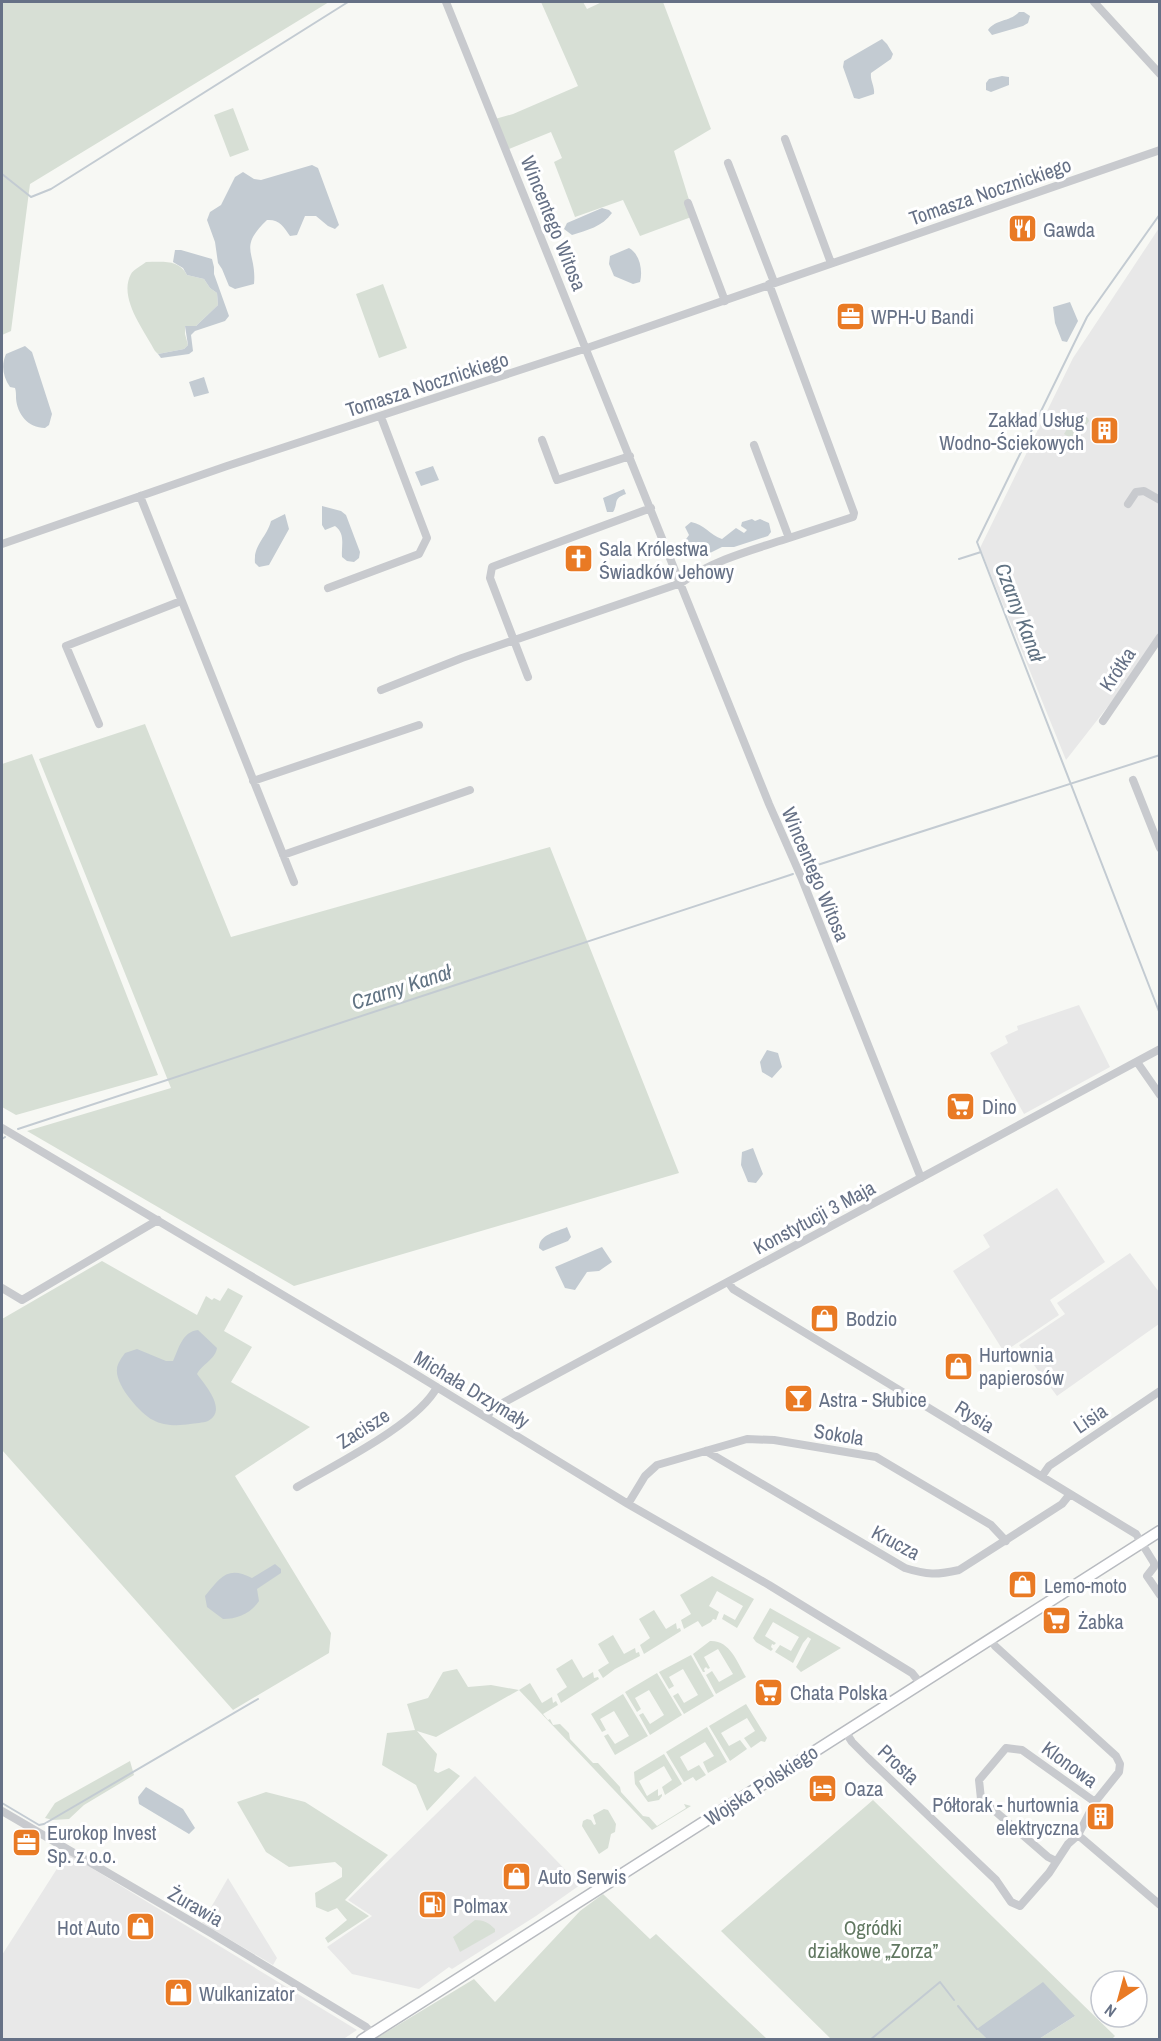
<svg xmlns="http://www.w3.org/2000/svg" width="1161" height="2041" font-family="'Archivo Narrow',sans-serif">
<rect width="100%" height="100%" fill="#f7f8f4"/>
<!-- built -->
<path fill="#e8e8e8" d="M1159,228v413l-93,119 -86,-212 93,-190z
M1079,1005l31,62 -86,47 -34,-61 18,-10 -3,-7 13,-6 -1,-4z
M1057,1188l48,74 -55,38 9,15 -55,37 -51,-81 37,-24 -7,-12z
M1130,1253l29,39v32l-102,72 -38,-51 46,-31 -8,-11z
M475,1776l105,109 -44,31 -84,53 -3,-2 -30,22 -67,-15 -25,-27 45,-31 -24,-16z
M67,1853l290,177 -15,10 -340,-1v-84z
M228,1878l49,80 -4,7 -71,-42z"/>
<!-- green -->
<path fill="#d7dfd5" d="M2,2h327l-299,182 -19,147 -9,4z
M541,2h42l4,7 15,-7h61l48,127 -37,22 20,65 -54,20 -17,-36 -48,17 -21,-55 8,-4 -11,-26 -42,17 -14,-30 18,-5 65,-28z
M233,108l16,42 -19,7 -16,-42z
M146,262c16,0 33,-3 41,13l17,4 6,9 7,5 1,12 -22,21h-11v8l3,11 -4,4 -26,5 -3,-3c-11,-21 -37,-53 -24,-77 2,-4 10,-8 15,-12z
M383,284l24,64 -28,10 -23,-64z
M1077,413h3l8,5 1,3 -14,20 -11,-7z
M145,724l86,213 319,-90 129,326 -385,113 -267,-155 144,-43 -132,-329z
M32,754l126,321 -142,40 -14,-8v-343z
M102,1261l95,54 9,-19 6,4 2,-2 6,3 8,-13 15,8 -19,35 28,16 -21,35 79,45 -75,49 96,157 -2,20 -96,57 -231,-260v-131z
M712,1576l42,23 -17,29 -15,-9 2,-5 11,6 8,-14 -26,-15 -8,15 10,6 -3,8 -3,-1 -2,3 -9,5 -4,-6 -14,8 -3,-9 10,-6 -11,-19z
M770,1608l71,40 -40,24 -5,-5 15,-28 -3,-2 -5,6 -10,20 -18,-11 5,-7 11,6 8,-14 -26,-15 -8,14 11,7 -2,2 -2,-1 -1,3 2,2 -2,2 -15,-9 -3,-4z
M654,1610l12,19 10,-6 1,6 3,-1 1,3 -37,23 -4,-9 10,-7 -11,-19z
M613,1635l11,19 11,-6 1,5 3,-1 1,4 -25,13 -12,9 -5,-8 11,-7 -11,-19z
M710,1641c20,-1 27,21 36,36l-30,17 -10,-19 6,-4 7,11 14,-8 -15,-25 -14,8 6,11 -2,1 -2,-2 -2,2 1,3h-2l-10,-18z
M691,1655l23,41 -30,18 -11,-18 5,-3 6,10 14,-8 -15,-26 -14,8 5,9 -5,3 -10,-17z
M572,1659l11,19 10,-6 1,6 4,-1 1,2 -38,24 -4,-9 10,-7 -11,-18z
M457,1669l11,18 23,-2 28,5 11,-7 12,20 10,-6 1,6 3,-2 2,4 -15,9 5,6 2,-1 3,6 7,-1 9,9 1,6 23,24h5l22,24 1,5 22,24 6,1 8,9 29,-18 -2,-4 7,2 -39,24 -133,-140 -83,47 -19,-6 20,23 -3,17 4,2 11,-5 11,8 -33,35 -11,-26 -34,-20 5,-32 28,-3 -8,-26 21,-6 15,-26z
M657,1673l25,42 -32,20 -11,-20 4,-2 7,11 14,-9 -15,-25 -14,8 6,11 -4,3 -12,-20z
M623,1694l25,42 -33,19 -11,-19 4,-2 7,10 14,-8 -15,-25 -14,8 6,11 -4,2 -11,-18z
M746,1704l21,34 -2,4 -4,-1 -10,7 -7,-10 11,-7 -8,-13 -26,15 8,13 11,-6 7,9 -17,12 -21,-35z
M707,1727l20,35 -19,11 -5,-11 11,-6 -9,-14 -25,15 8,14 11,-6 7,10 -10,6 -3,-4 -9,5 -18,-30z
M664,1754l18,30 -17,11 -3,-8 10,-7 -8,-14 -25,15 8,15 11,-7v7l4,-2v2l-3,4 -11,2 -13,-18 -1,-12z
M130,1761l4,14 -50,30 -15,14 -16,1 -8,-2 10,-15z
M266,1792l39,10 83,53 -43,45 24,16 -41,27 -3,-5 22,-18 -10,-12 -9,4 -12,-5 -1,-14 27,-16v-9l-7,-6 -46,5 -23,-15 -29,-50z
M873,1800l242,236 -4,4 -72,-1 36,-23 -97,13 9,10h-156l-110,-108z
M604,1809l4,1 8,14 -1,8 -4,2 -3,14 -9,6 -17,-28 1,-5 4,-2 4,1 3,5 2,-1 -3,-9z
M603,1894l47,45 6,-5 111,105h-392l99,-60 21,23 85,-91z
M475,1920c9,0 14,3 20,9v3l-35,20 -7,-15z"/>
<!-- water -->
<path fill="#c3cbd2" d="M1019,12h5l6,4 -2,7 -5,3 -31,9 -4,-5c8,-11 22,-8 31,-18z
M882,39l5,5 6,10 -2,5 -20,14c-1,8 4,13 3,21l-15,5 -5,-1 -11,-31 1,-6z
M1002,76l7,1v8l-18,7 -5,-2v-7l3,-4z
M312,165l6,3 21,57 -4,4 -7,-3 -12,-10h-11l-8,19 -7,1c-6,-9 -11,-17 -23,-16 -30,29 -10,31 -13,64l-19,5 -6,-3 -7,-17 -4,-6 -3,-21 -8,-22 3,-8 11,-7 14,-28 8,-5 11,7 7,1z
M602,208l7,2 3,3c-10,14 -25,17 -40,22l-8,-6 3,-6z
M629,248c11,6 14,23 11,34l-7,2 -19,-8 -5,-12 1,-8z
M175,250h6l31,9 2,8v7l15,42 -4,5 -30,10 -4,4 2,16 -4,3 -28,4 -3,-4 26,-5 4,-4 -3,-19h11l22,-21 -1,-12 -7,-5 -6,-9 -17,-4 -4,-7 -10,-6z
M1070,302l8,19 -11,21 -5,-1 -7,-18 -2,-16z
M25,346l7,6 20,62 -3,11 -4,3c-17,0 -28,-14 -29,-30 0,-4 0,-7 -1,-10l-5,-1c-7,-10 -9,-22 -4,-33z
M204,377l5,16 -15,4 -5,-15z
M433,466l6,14 -18,6 -6,-14z
M624,489l2,5c-14,5 -7,9 -13,18h-6l-4,-14z
M322,506l19,5 5,4 14,37 -1,6 -5,4 -7,-1 -5,-4c-1,-11 4,-23 -7,-31l-10,4 -3,-5z
M285,514l4,15 -20,36 -10,2 -4,-4c-2,-18 12,-26 16,-42z
M752,519l3,2 5,-2 9,4 2,9 -3,4 -34,11h-12l-20,10h-9l-9,-15 5,-7 -4,-8 6,-5c13,2 19,13 31,17l14,-11 8,5 3,-3 -6,-4 1,-4z
M767,1050l11,3 4,14 -10,11 -10,-6 -2,-10z
M753,1148l10,26 -7,9 -8,-1 -7,-17 1,-13z
M567,1227l4,10 -3,4 -25,10 -4,-3c0,-14 18,-16 28,-21z
M602,1247l10,15 -13,9 -12,1 -12,18 -10,-2 -10,-21z
M198,1330l19,18c-2,12 -15,16 -20,26 8,11 31,36 11,47 -5,2 -13,2 -18,3 -11,2 -27,2 -37,-4 -13,-7 -38,-35 -36,-51 0,-5 5,-12 8,-16l12,-4 29,12h7c6,-13 9,-29 25,-31z
M275,1564l6,5v4l-24,16 2,12c-8,12 -21,18 -36,18l-16,-12 -2,-11c15,-18 22,-31 47,-18z
M146,1787l37,22 12,19 -6,6 -50,-30 -1,-7z
M1043,1982l32,34 -36,23h-52l-10,-10z"/>
<g fill="none" stroke-linecap="round" stroke-linejoin="round">
<!-- stream -->
<path stroke="#c3cbd2" stroke-width="2" d="M2,174l29,23 20,-8 297,-187
M1160,214l-73,103 -110,225 183,472
M959,559l22,-7
M805,869l355,-114
M18,1129l775,-255
M2,1139l3,-2
M2,1803l37,22 5,-1 214,-125
M958,2006l19,23
M870,2040l70,-58 14,18"/>
<defs>
<path id="major" d="M362,2040l798,-509"/>
</defs>
<!-- major casing -->
<use href="#major" stroke="#b8bbc0" stroke-width="13"/>
<!-- minor -->
<path stroke="#c8cace" stroke-width="8" d="M446,2l323,802 33,75 119,299
M1094,2l66,72
M785,139l46,124
M728,163l46,119
M688,203l37,98
M542,440l15,40 73,-24
M754,445l35,93 64,-21 1,-4 -85,-229
M140,496l154,386
M1128,504l8,-12 8,-1 16,9
M2,544l225,-78 360,-118 573,-198
M328,588l91,-34 8,-16 -46,-121
M528,677l-38,-99 2,-11 159,-59
M381,690l81,-32 219,-75c32,-23 71,-33 108,-45
M1103,721l57,-84
M99,724l-33,-78 115,-45
M1133,780l27,68
M253,781l166,-56
M283,855l187,-65
M1137,1062l23,33
M2,1128l397,236 229,140 141,81 143,88 8,10
M728,1282l5,7 403,245 18,29v4l-7,9 13,19
M2,1288l20,12 136,-80
M487,1417l5,-8 7,-4 661,-356
M706,1451l199,117c22,7 32,7 54,2l103,-66 8,-10
M1042,1476l7,-10 111,-75
M297,1487c37,-22 121,-63 140,-100
M628,1504l17,-28 12,-11 90,-26 27,1 102,17 115,68 15,16
M845,1731l7,11 16,16 128,122 15,22 9,4 29,-33 19,-29 10,-9 17,-33 24,-30 1,-8 -4,-8 -121,-110 -5,-7
M2,1811l209,122 155,94 6,6
M1078,1835l82,70
M1056,1861l-8,-4 -67,-58 -2,-19 27,-32 16,2 73,52"/>
<!-- major -->
<use href="#major" stroke="#fff" stroke-width="10"/>
</g>
<!-- icons -->
<defs>
<symbol id="restaurant-square" viewBox="-11 -11 22 22"><rect x="-9" y="-9" width="18" height="18" rx="4" fill="#e97a24" stroke="#fff"/><path d="M-5-6h1v4h1v-4h1v4h1v-4h1v5L-1.5 .5V6h-2V.5L-5-1ZM5-6V6H3V1.5H1.5Q1.5-4 5-6Z" fill="#fff"/></symbol>
<symbol id="office-square" viewBox="-11 -11 22 22"><rect x="-9" y="-9" width="18" height="18" rx="4" fill="#e97a24" stroke="#fff"/><path d="M-6-3h4V-5.5h4V-3h4V5H-6ZM-1-4.5V-3h2v-1.5ZM-6 0V1H6V0Z" fill="#fff"/></symbol>
<symbol id="building-square" viewBox="-11 -11 22 22"><rect x="-9" y="-9" width="18" height="18" rx="4" fill="#e97a24" stroke="#fff"/><path d="M-4-6H4V6H1V3H-1V6H-4ZM-2.5-4.3h1.7v1.8h-1.7ZM.8-4.3h1.7v1.8H.8ZM-2.5-1h1.7V.8h-1.7ZM.8-1h1.7V.8H.8Z" fill="#fff"/></symbol>
<symbol id="church-square" viewBox="-11 -11 22 22"><rect x="-9" y="-9" width="18" height="18" rx="4" fill="#e97a24" stroke="#fff"/><path d="M-1.2-6h2.4v3.5h3.3v2.4h-3.3V6h-2.4V-.1h-3.3v-2.4h3.3Z" fill="#fff"/></symbol>
<symbol id="supermarket-square" viewBox="-11 -11 22 22"><rect x="-9" y="-9" width="18" height="18" rx="4" fill="#e97a24" stroke="#fff"/><path d="M-6-5.5h2.5l.6 2H6L4.5 2H-2.5L-4.4-4H-6ZM-1.5 3.2a1.3 1.3 0 1 0 .1 0ZM3 3.2a1.3 1.3 0 1 0 .1 0Z" fill="#fff"/></symbol>
<symbol id="shop-square" viewBox="-11 -11 22 22"><rect x="-9" y="-9" width="18" height="18" rx="4" fill="#e97a24" stroke="#fff"/><path d="M-5-2.5h2.3a2.7 3.5 0 0 1 5.4 0H5L5.5 6h-11ZM-1.5-2.5h3a1.5 2.3 0 0 0-3 0Z" fill="#fff"/></symbol>
<symbol id="bar-square" viewBox="-11 -11 22 22"><rect x="-9" y="-9" width="18" height="18" rx="4" fill="#e97a24" stroke="#fff"/><path d="M-6-5H6L.8 .8V4.5H3.5V6h-7V4.5H-.8V.8Z" fill="#fff"/></symbol>
<symbol id="hotel-square" viewBox="-11 -11 22 22"><rect x="-9" y="-9" width="18" height="18" rx="4" fill="#e97a24" stroke="#fff"/><path d="M-6-4.5h1.5V1H6V5H4.5V3h-9V5H-6ZM-4 0a1.8 1.8 0 1 1 3.6 0ZM.5 0V-2.5h3Q6-2.5 6 0Z" fill="#fff"/></symbol>
<symbol id="fuel-square" viewBox="-11 -11 22 22"><rect x="-9" y="-9" width="18" height="18" rx="4" fill="#e97a24" stroke="#fff"/><path d="M-5.5-6h7V0h2V4h1.3V-2.5L3-4.5l.8-.8L6-3V5H2.5V1h-1V6h-7ZM-4.2-4.7v3.2H.2V-4.7Z" fill="#fff"/></symbol>
</defs>
<g fill-rule="evenodd">
<use href="#restaurant-square" x="1006" y="212" width="33" height="33"/>
<use href="#office-square" x="834" y="300" width="33" height="33"/>
<use href="#building-square" x="1088" y="414" width="33" height="33"/>
<use href="#church-square" x="562" y="542" width="33" height="33"/>
<use href="#supermarket-square" x="944" y="1090" width="33" height="33"/>
<use href="#shop-square" x="808" y="1302" width="33" height="33"/>
<use href="#shop-square" x="942" y="1350" width="33" height="33"/>
<use href="#bar-square" x="782" y="1382" width="33" height="33"/>
<use href="#shop-square" x="1006" y="1568" width="33" height="33"/>
<use href="#supermarket-square" x="1040" y="1604" width="33" height="33"/>
<use href="#supermarket-square" x="752" y="1676" width="33" height="33"/>
<use href="#hotel-square" x="806" y="1772" width="33" height="33"/>
<use href="#building-square" x="1084" y="1800" width="33" height="33"/>
<use href="#office-square" x="10" y="1826" width="33" height="33"/>
<use href="#shop-square" x="500" y="1860" width="33" height="33"/>
<use href="#fuel-square" x="416" y="1888" width="33" height="33"/>
<use href="#shop-square" x="124" y="1910" width="33" height="33"/>
<use href="#shop-square" x="162" y="1976" width="33" height="33"/>
</g>
<g text-anchor="middle" dominant-baseline="central" stroke-width="6" stroke-linejoin="round" paint-order="stroke">
<!-- street labels -->
<g font-size="20" fill="#667186" stroke="#fff">
<text transform="translate(990 191) rotate(-19)">Tomasza Nocznickiego</text>
<text transform="translate(554 223) rotate(68)">Wincentego Witosa</text>
<text transform="translate(427 384) rotate(-18)">Tomasza Nocznickiego</text>
<text transform="translate(1117 669) rotate(-56)">Krótka</text>
<text transform="translate(816 874) rotate(67)">Wincentego Witosa</text>
<text transform="translate(814 1217) rotate(-28)">Konstytucji 3 Maja</text>
<text transform="translate(472 1389) rotate(31)">Michała Drzymały</text>
<text transform="translate(975 1416) rotate(32)">Rysia</text>
<text transform="translate(1090 1418) rotate(-34)">Lisia</text>
<text transform="translate(363 1428) rotate(-32)">Zacisze</text>
<text transform="translate(839 1434) rotate(9)">Sokola</text>
<text transform="translate(896 1542) rotate(28)">Krucza</text>
<text transform="translate(899 1764) rotate(43)">Prosta</text>
<text transform="translate(1070 1764) rotate(36)">Klonowa</text>
<text transform="translate(761 1785) rotate(-33)">Wojska Polskiego</text>
<text transform="translate(196 1906) rotate(30)">Żurawia</text>
</g>
<!-- poi labels -->
<g font-size="20" fill="#667186" stroke="#fff" text-anchor="start">
<text x="1043" y="229">Gawda</text>
<text x="871" y="316">WPH-U Bandi</text>
<text x="1084" y="419" text-anchor="end">Zakład Usług<tspan x="1084" dy="23">Wodno-Ściekowych</tspan></text>
<text x="599" y="548">Sala Królestwa<tspan x="599" dy="23">Świadków Jehowy</tspan></text>
<text x="982" y="1106">Dino</text>
<text x="846" y="1318">Bodzio</text>
<text x="979" y="1354">Hurtownia<tspan x="979" dy="23">papierosów</tspan></text>
<text x="819" y="1399">Astra - Słubice</text>
<text x="1044" y="1585">Lemo-moto</text>
<text x="1078" y="1621">Żabka</text>
<text x="790" y="1692">Chata Polska</text>
<text x="844" y="1788">Oaza</text>
<text x="1079" y="1804" text-anchor="end">Półtorak - hurtownia<tspan x="1079" dy="23">elektryczna</tspan></text>
<text x="47" y="1832">Eurokop Invest<tspan x="47" dy="23">Sp. z o.o.</tspan></text>
<text x="538" y="1876">Auto Serwis</text>
<text x="453" y="1905">Polmax</text>
<text x="120" y="1927" text-anchor="end">Hot Auto</text>
<text x="199" y="1993">Wulkanizator</text>
</g>
<!-- park labels -->
<g font-size="20" fill="#617861" stroke="#fff">
<text x="873" y="1927">Ogródki<tspan x="873" dy="23">działkowe „Zorza”</tspan></text>
</g>
<!-- water labels -->
<g font-size="21" font-style="italic" fill="#617383" stroke="#fff">
<text transform="translate(1020 612) rotate(69)">Czarny Kanał</text>
<text transform="translate(401 987) rotate(-18)">Czarny Kanał</text>
</g>
</g>
<!-- border -->
<rect width="1161" height="2041" fill="none" stroke="#667186" stroke-width="6"/>
<!-- north arrow -->
<g transform="translate(1119 1999) rotate(216)"><circle r="28" fill="#ffffff" stroke="#c2c6cf" stroke-width="1.5"/>
<path d="M0-4.5L10 22L0 15L-10 22Z" fill="#e97a24"/>
<text y="-9" font-size="16" font-weight="bold" text-anchor="middle" fill="#667186">N</text>
</g>
</svg>
